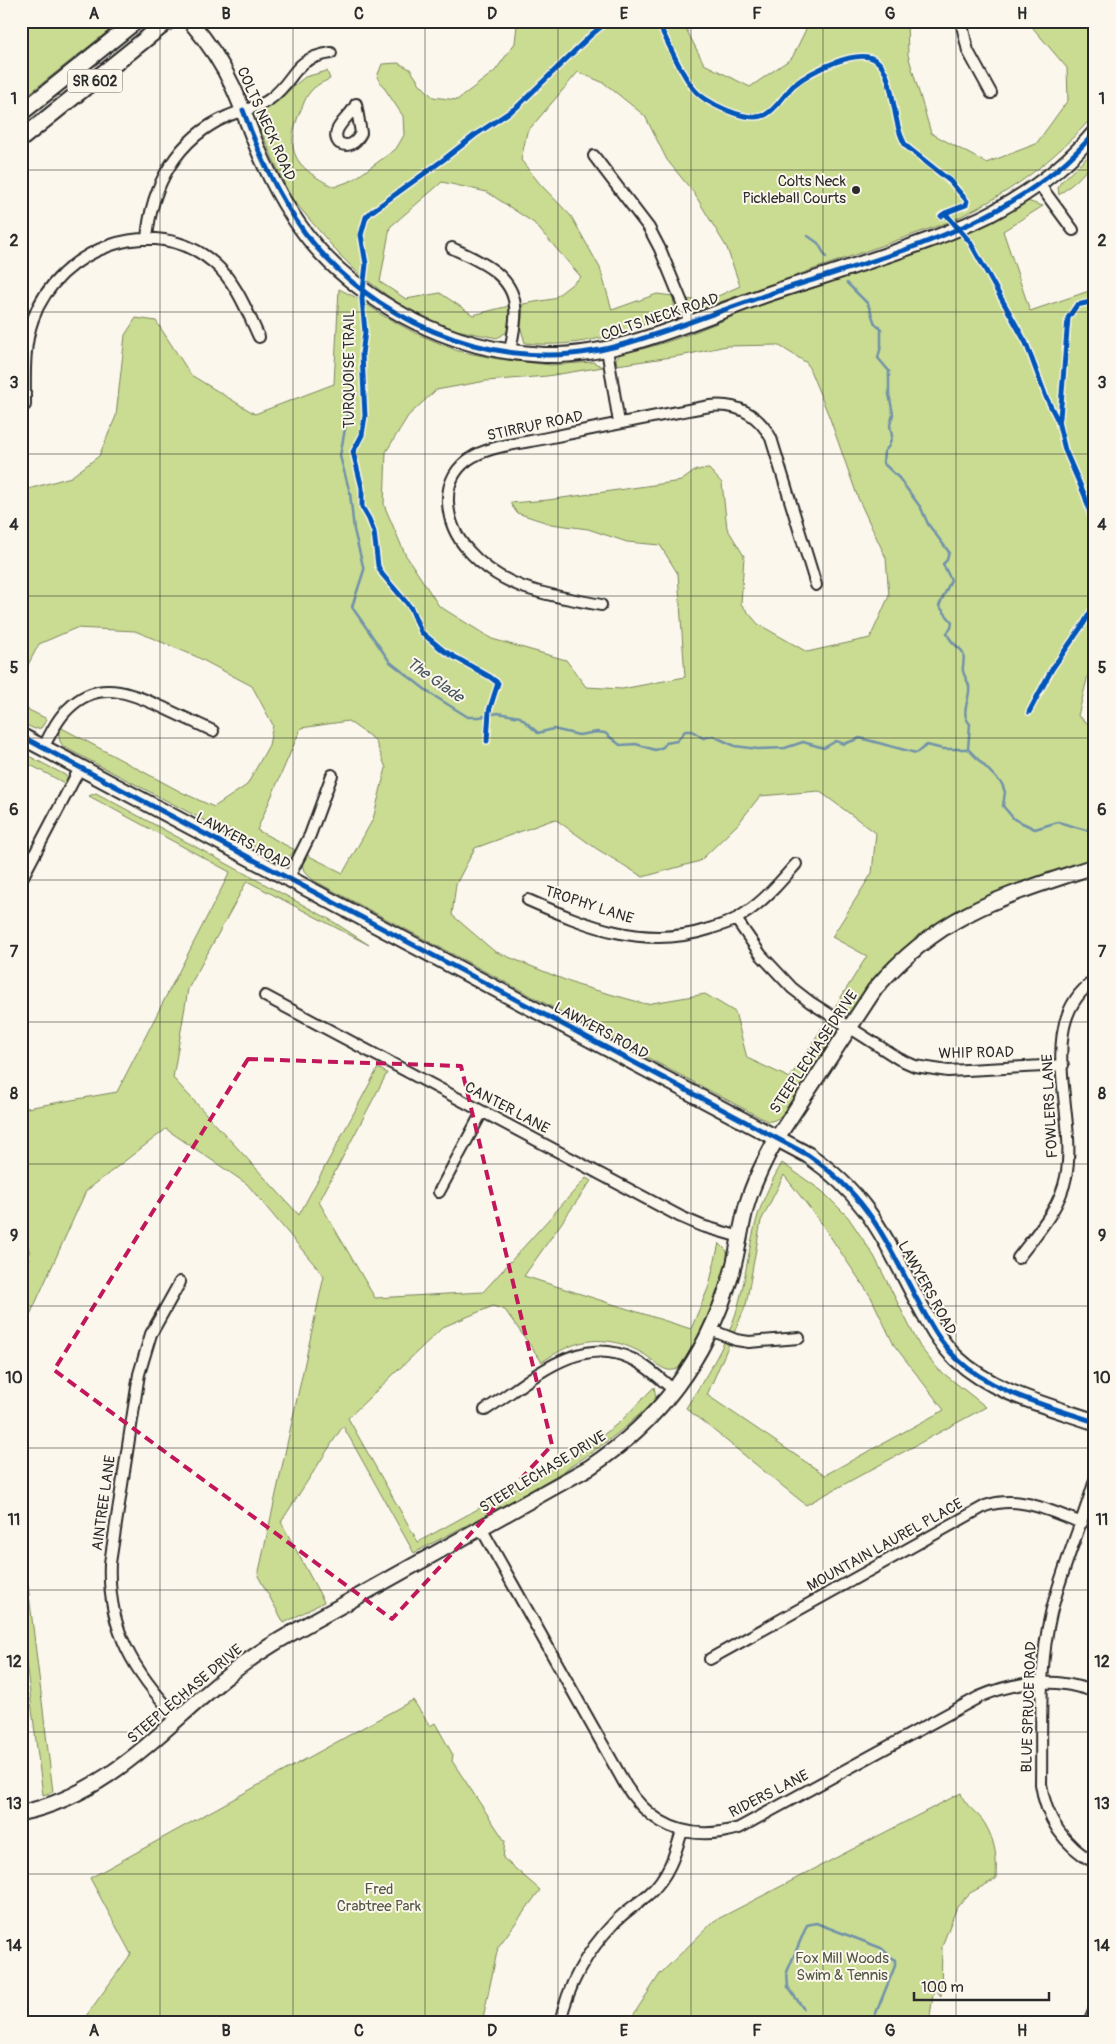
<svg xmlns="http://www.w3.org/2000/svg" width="1116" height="2044" font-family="Pangolin,sans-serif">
<rect width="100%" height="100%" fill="#fbf7ec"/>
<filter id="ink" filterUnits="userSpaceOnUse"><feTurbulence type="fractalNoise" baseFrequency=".02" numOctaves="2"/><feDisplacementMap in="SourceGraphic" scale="10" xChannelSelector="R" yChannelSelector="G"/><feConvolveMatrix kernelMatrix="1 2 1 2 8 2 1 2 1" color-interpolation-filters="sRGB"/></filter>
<g filter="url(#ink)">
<!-- green -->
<path fill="#cadc91" stroke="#7a845e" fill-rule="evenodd" d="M21,21h100l-100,79z
M514,21h168l22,43 46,23 42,-29 18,-37h97l1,34 23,78 55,30 50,-19 32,-44 -1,-32 -40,-47h68v93c-43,49 -87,81 -146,108l-246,86 -11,-2 -5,-7 18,3 35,-16 -13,-38 -33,-55 -27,-33 -22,-44 -41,-33 -26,-11 -51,60 -6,28 19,24 31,32 29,52 12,42 45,-16 16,2 2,16c-48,21 -96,37 -150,31l-4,-14 2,-25 30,-5 28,-22 -47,-54 -47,-31 -45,-10 -52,45 -10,55 26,17 34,-6 33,22 36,-9v14l-2,12 -10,6 -46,-9 -33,-14 -26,-16 -32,-24 -22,-22 -49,-58 -33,-75 12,-13 37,-30 22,-6 3,8c-7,3 -14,6 -19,12 -4,4 -6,9 -8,14 -8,18 -17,40 -3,58 9,11 22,18 34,24l19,-7 43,-31 8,-14 -1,-19 -26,-39 5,-13 16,-1 12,6 10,15 13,13 24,3 38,-29 20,-28 2,-18z
M1095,150v11l-19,20 -17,14 -1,-8 3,-5z
M1027,201l16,5 -40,25 27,80 65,-22v374l-6,8 -11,45 17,13v132l-114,40 -127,109c-8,5 -13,4 -21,0l34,-54 -35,-19 40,-64 4,-40 -57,-42 -59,5 -22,28 -38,37 -57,16 -46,-28 -42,-30 -80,29 -19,36 -4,31 42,36 83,34 69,19 59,-10 30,18 12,46 43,20 37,-58c6,5 10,9 7,17l-52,78c-5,4 -9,7 -15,6l-454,-241 -9,-9 -2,-7 5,-9 36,18 30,-54 13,-51 -11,-28 -27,-19 -47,7 -44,102 38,20 -7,8 -8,2 -216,-113c-6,-6 -6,-13 -4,-20l121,65 33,15 33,-22 22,-40 4,-20 -21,-39 -57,-30 -60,-25 -59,-3 -37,16 -18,34v-187l50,-14 28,-21 17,-40 9,-81 11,-17 20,3 35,54 64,39 79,-30 5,-95 22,11 21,15 33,18 43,18 40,8 53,6 42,-3 10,5 -56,9 -61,5 -50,9 -28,26 -22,36 -2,53 21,49 34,52 53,33 74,21 20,27 36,2 63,-12 -7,-103 -18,-29 -33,-3 -39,-13 -37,-5 -34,-11 -7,-10 38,-3 133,-19 15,-11 13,-1 13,14 5,45 17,28 -3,48 17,20 49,28 63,-14 19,-42 -3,-38 -28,-60 -29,-82 -22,-53 -29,-18 -52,1 -41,9 -68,10 -1,-6 4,-5c13,-3 27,-6 40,-10 37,-11 73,-29 110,-42 88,-29 177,-54 257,-101z
M21,706l26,13 -6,9 -6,1 -14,-6z
M21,752l44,23 3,4 2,7 -49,-26z
M96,793l233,126 40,26 -122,-64 -59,108 -15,89 126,137 79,-147 9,5 -68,129 56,96 108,-6 103,-114 5,3 -67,95 167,53 18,-43 10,-43 8,8c4,24 -32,92 -45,114 -4,4 -8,6 -14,5 -9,-2 -17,-12 -26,-17 -11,-6 -23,-11 -36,-12 -24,-3 -45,8 -64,21l-37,-52 -12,-4 -50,21 -95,91 70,124 165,-91 38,-30 33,-34 2,10 -3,5c-68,67 -156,106 -239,151l-71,-127 -62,96 43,80 -40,21 -26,-47 66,-300 -77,-92 -81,-55 -80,62 -65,144v-55l9,-26 -9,-38v-107l96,-17 113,-220 -141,-76z
M782,1163l40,28 26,26 26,39 46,91 18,22 48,38 -180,98 -120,-97c19,-30 39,-61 50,-95 10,-32 12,-66 22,-98 6,-18 14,-35 24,-52zM784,1175l35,45 52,77 23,48 50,65 -119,65 -118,-80 39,-90 15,-84z
M21,1528l32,264 -10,3 -18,-140h-4z
M413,1700l17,26 5,-3 18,32 -1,6 53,80 -2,17 37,32 -42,57 -16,76h-401l50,-69 -41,-76z
M961,1793c3,13 18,20 24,31 11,19 12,34 11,55l-26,14 -13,14 -15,39 -1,50 -7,-8 -5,35h-295v-9l26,-40 54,-53z"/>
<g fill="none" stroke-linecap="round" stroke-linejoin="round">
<!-- stream -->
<path stroke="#7192aa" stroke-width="2.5" d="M808,236l10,7 8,14
M847,283l21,21 7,20 6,5v17l-3,12 11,13v23l4,20 -3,11 2,11 -3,10 -5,6 -1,11 16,15 22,30 7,16 21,28 -2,8 -4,4 8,16 -12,26 13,16 -1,6 -4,5c3,9 9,12 15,18 4,6 0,14 1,20 1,5 5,10 6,15 2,13 -10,27 1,38l-2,25
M352,391l-12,65 10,37 4,37 10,40 -12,37 38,55 41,32 37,23h12l18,-4 22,4 18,16 15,-4 26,6 18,-3 8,1 15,12 16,-1 19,6 8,-3 3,-4 11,-2 8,-10h7l11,7 10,-2 22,10 23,3 27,-1 18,-6 21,6 12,-7 8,3 16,-6 56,15 11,-8 16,4h25l34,35 3,8 -2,14 11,13 21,10 23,-7 28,8 9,-1
M803,2008l-15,-21 -1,-15 20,-47 9,-2 65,25 14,12v6l-23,57"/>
<defs>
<path id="street" d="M961,21l7,30 23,42
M356,104l5,29c-5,10 -12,15 -22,10 -11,-14 13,-27 17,-39z
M594,156l55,72 11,21 30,73
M1039,184l34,46
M147,239c4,-53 30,-101 81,-123 13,-6 31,-8 42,-17 27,-20 21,-40 61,-46
M452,248c25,12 60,25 63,58 2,15 -3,31 -5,46
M607,349l12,74
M25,405c0,-28 -2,-59 8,-86 25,-70 121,-108 181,-56 22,19 33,48 45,74
M601,605c-50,-10 -97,-14 -133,-55 -12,-13 -19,-29 -20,-47 -1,-20 8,-37 26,-47 21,-11 49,-13 73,-18 54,-11 108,-22 163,-32 27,-3 48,8 61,32l45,147
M43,748c7,-13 14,-29 25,-39 30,-31 62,-16 96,-1 16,8 33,15 49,23
M288,879l22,-44 22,-60
M21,880l59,-112
M528,900c59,26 116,50 181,29 13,-4 26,-8 38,-17 19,-13 34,-31 49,-48
M736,919l25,36 31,33 18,14 89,57 16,7 33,5 115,-6
M265,996l416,221 21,9 38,11
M439,1192l43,-80
M1018,1258c19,-25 42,-50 48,-81 13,-62 -34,-154 29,-197
M711,1330l25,10 13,2 50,-4
M485,1410c43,-27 93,-78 147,-51 16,7 29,21 43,32
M1095,1480c-13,44 -33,88 -44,133 -13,55 -9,115 -10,171 5,35 22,61 54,79
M481,1528l145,258c27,42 65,56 113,42l240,-131c37,-16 77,-20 116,-5
M710,1659l275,-153c34,-12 65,5 97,17
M178,1718c-44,-45 -71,-90 -68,-155l29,-189 12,-40 29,-52
M560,2023c8,-38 27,-72 54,-100 10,-11 23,-19 35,-29 19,-17 26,-39 33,-63
M1089,2023l6,-14"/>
<path id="secondary" d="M190,21c17,20 32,42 43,66 12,26 20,53 32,78 19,42 47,84 83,113 56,46 123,74 196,77 78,2 154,-37 227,-62 55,-18 111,-35 166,-56 19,-8 39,-15 57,-25 37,-20 73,-47 101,-80
M21,1813c107,-23 160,-113 249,-167 34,-21 70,-39 105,-59 72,-40 143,-80 215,-120 70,-47 115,-107 140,-188 8,-25 10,-50 17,-75 7,-23 18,-45 30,-66l98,-149c65,-76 129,-93 220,-123"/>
<path id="primary" d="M21,113l115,-92
M21,139l147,-118
M21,736l787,419c58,40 74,78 105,137 13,24 24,48 44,67 36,34 92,47 138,63"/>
</defs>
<!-- street casing -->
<use href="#street" stroke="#2b2b2b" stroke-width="14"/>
<!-- secondary casing -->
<use href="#secondary" stroke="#2b2b2b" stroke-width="18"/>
<!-- primary casing -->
<use href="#primary" stroke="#2b2b2b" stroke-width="19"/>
<!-- street -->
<use href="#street" stroke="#fbf7ec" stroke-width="10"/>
<!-- secondary -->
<use href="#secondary" stroke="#fbf7ec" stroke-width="14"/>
<!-- primary -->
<use href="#primary" stroke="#fbf7ec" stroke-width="15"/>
<defs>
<path id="cycleway" d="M657,21c12,22 21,48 36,67 11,15 54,35 72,27 12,-6 19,-21 29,-30 16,-13 65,-39 83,-24 19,16 14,62 29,85l44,35 17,20 -1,4 -21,8
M243,110c16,44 34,85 62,123 65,86 182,137 289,118 26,-4 50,-13 74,-21 45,-16 90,-33 135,-47 104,-33 219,-64 292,-151
M941,216l4,-3 25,29 56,101 20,54 12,24 7,29 20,46 10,33
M1058,421l2,-3 8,-100 9,-13 18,-4
M1029,712l23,-43 32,-46 11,-19
M21,736l787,419c58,40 74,78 105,137 13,24 24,48 44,67 36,34 92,47 138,63
M487,741l2,-30 9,-28 -8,-6 -46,-26 -23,-19 -10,-24 -29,-34 -4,-8 -4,-34 -5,-13 -7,-12v-19l-9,-36 9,-17 3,-19 -3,-62 3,-22 -3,-33 4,-35 -5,-29 5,-18 5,-5 72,-52 32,-25 42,-28 74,-72 17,-14"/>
</defs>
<!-- cycleway casing -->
<use href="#cycleway" stroke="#fbf7ec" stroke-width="8"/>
<!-- cycleway -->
<use href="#cycleway" stroke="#0057b8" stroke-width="5"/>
</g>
</g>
<!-- marked area -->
<path fill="none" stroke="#c2185b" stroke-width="4" stroke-dasharray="10 6" stroke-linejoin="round" d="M248,1059l213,7 91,379 -160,174 -338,-249z"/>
<!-- grid -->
<path fill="none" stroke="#2b2b2b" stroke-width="1" stroke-opacity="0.55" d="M160,21v2002M293,21v2002M425,21v2002M558,21v2002M691,21v2002M823,21v2002M956,21v2002M21,170h1074M21,312h1074M21,454h1074M21,596h1074M21,738h1074M21,880h1074M21,1022h1074M21,1164h1074M21,1306h1074M21,1448h1074M21,1590h1074M21,1732h1074M21,1874h1074"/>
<!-- markers -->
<circle fill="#2b2b2b" stroke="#fbf7ec" stroke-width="2" cx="856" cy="190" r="5"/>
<g text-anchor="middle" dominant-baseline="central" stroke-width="4" stroke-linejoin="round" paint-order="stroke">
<!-- shield labels -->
<rect fill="#fbf7ec" stroke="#696865" stroke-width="1" x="67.5" y="69.5" width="55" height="23" rx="4"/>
<g font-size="14" font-weight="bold" fill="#2b2b2b">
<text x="95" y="81">SR 602</text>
</g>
<!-- street labels -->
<g font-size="15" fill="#2b2b2b" stroke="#fbf7ec">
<text transform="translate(266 124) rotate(66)">COLTS NECK ROAD</text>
<text transform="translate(660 317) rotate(-18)">COLTS NECK ROAD</text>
<text transform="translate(349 369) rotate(-90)">TURQUOISE TRAIL</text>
<text transform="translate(535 426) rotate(-12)">STIRRUP ROAD</text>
<text transform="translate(243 841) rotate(28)">LAWYERS ROAD</text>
<text transform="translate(589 905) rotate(18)">TROPHY LANE</text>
<text transform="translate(601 1031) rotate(28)">LAWYERS ROAD</text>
<text transform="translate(814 1052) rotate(-56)">STEEPLECHASE DRIVE</text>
<text transform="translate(976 1053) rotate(-1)">WHIP ROAD</text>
<text transform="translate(1050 1106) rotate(-93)">FOWLERS LANE</text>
<text transform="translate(507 1108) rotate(28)">CANTER LANE</text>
<text transform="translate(927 1288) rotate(61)">LAWYERS ROAD</text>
<text transform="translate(543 1472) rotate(-31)">STEEPLECHASE DRIVE</text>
<text transform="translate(104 1503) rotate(-82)">AINTREE LANE</text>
<text transform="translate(885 1545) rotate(-29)">MOUNTAIN LAUREL PLACE</text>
<text transform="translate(185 1694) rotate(-40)">STEEPLECHASE DRIVE</text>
<text transform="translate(1029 1707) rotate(-88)">BLUE SPRUCE ROAD</text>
<text transform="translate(769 1794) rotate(-27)">RIDERS LANE</text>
</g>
<!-- poi labels -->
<g font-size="15" fill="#2b2b2b" stroke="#fbf7ec" text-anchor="end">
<text x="846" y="181">Colts Neck<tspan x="846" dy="17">Pickleball Courts</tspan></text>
</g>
<!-- park labels -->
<g font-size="15" fill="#535744" stroke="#fbf7ec">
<text x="379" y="1889">Fred<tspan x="379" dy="17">Crabtree Park</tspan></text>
<text x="842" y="1958">Fox Mill Woods<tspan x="842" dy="17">Swim &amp; Tennis</tspan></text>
</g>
<!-- water labels -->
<g font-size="16" font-style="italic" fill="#485660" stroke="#fbf7ec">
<text transform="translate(435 680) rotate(35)">The Glade</text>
</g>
</g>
<!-- margin -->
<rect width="1116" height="2044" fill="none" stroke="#fbf7ec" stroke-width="55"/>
<!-- scale -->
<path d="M914 1992v8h135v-8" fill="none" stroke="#2b2b2b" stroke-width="2.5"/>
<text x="921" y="1992" font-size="15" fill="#2b2b2b" stroke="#fbf7ec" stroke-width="4" paint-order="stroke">100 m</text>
<rect x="28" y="28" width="1060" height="1988" fill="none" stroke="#2b2b2b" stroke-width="2"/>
<g font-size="16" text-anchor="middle" font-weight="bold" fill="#2b2b2b">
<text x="94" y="19">A</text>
<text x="226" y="19">B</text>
<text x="359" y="19">C</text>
<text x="492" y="19">D</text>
<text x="624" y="19">E</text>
<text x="757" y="19">F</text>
<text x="890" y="19">G</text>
<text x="1022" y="19">H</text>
<text x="14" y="104">1</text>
<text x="1102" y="104">1</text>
<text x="14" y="246">2</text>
<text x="1102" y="246">2</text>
<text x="14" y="388">3</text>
<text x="1102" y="388">3</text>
<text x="14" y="530">4</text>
<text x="1102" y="530">4</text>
<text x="14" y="673">5</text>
<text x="1102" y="673">5</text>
<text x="14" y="815">6</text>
<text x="1102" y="815">6</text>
<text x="14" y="957">7</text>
<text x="1102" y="957">7</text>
<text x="14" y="1099">8</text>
<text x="1102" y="1099">8</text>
<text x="14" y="1241">9</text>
<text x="1102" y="1241">9</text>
<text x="14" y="1383">10</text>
<text x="1102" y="1383">10</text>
<text x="14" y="1525">11</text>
<text x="1102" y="1525">11</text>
<text x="14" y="1667">12</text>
<text x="1102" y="1667">12</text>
<text x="14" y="1809">13</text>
<text x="1102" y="1809">13</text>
<text x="14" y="1951">14</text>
<text x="1102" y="1951">14</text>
<text x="94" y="2036">A</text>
<text x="226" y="2036">B</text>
<text x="359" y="2036">C</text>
<text x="492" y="2036">D</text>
<text x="624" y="2036">E</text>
<text x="757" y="2036">F</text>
<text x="890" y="2036">G</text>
<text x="1022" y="2036">H</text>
</g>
</svg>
